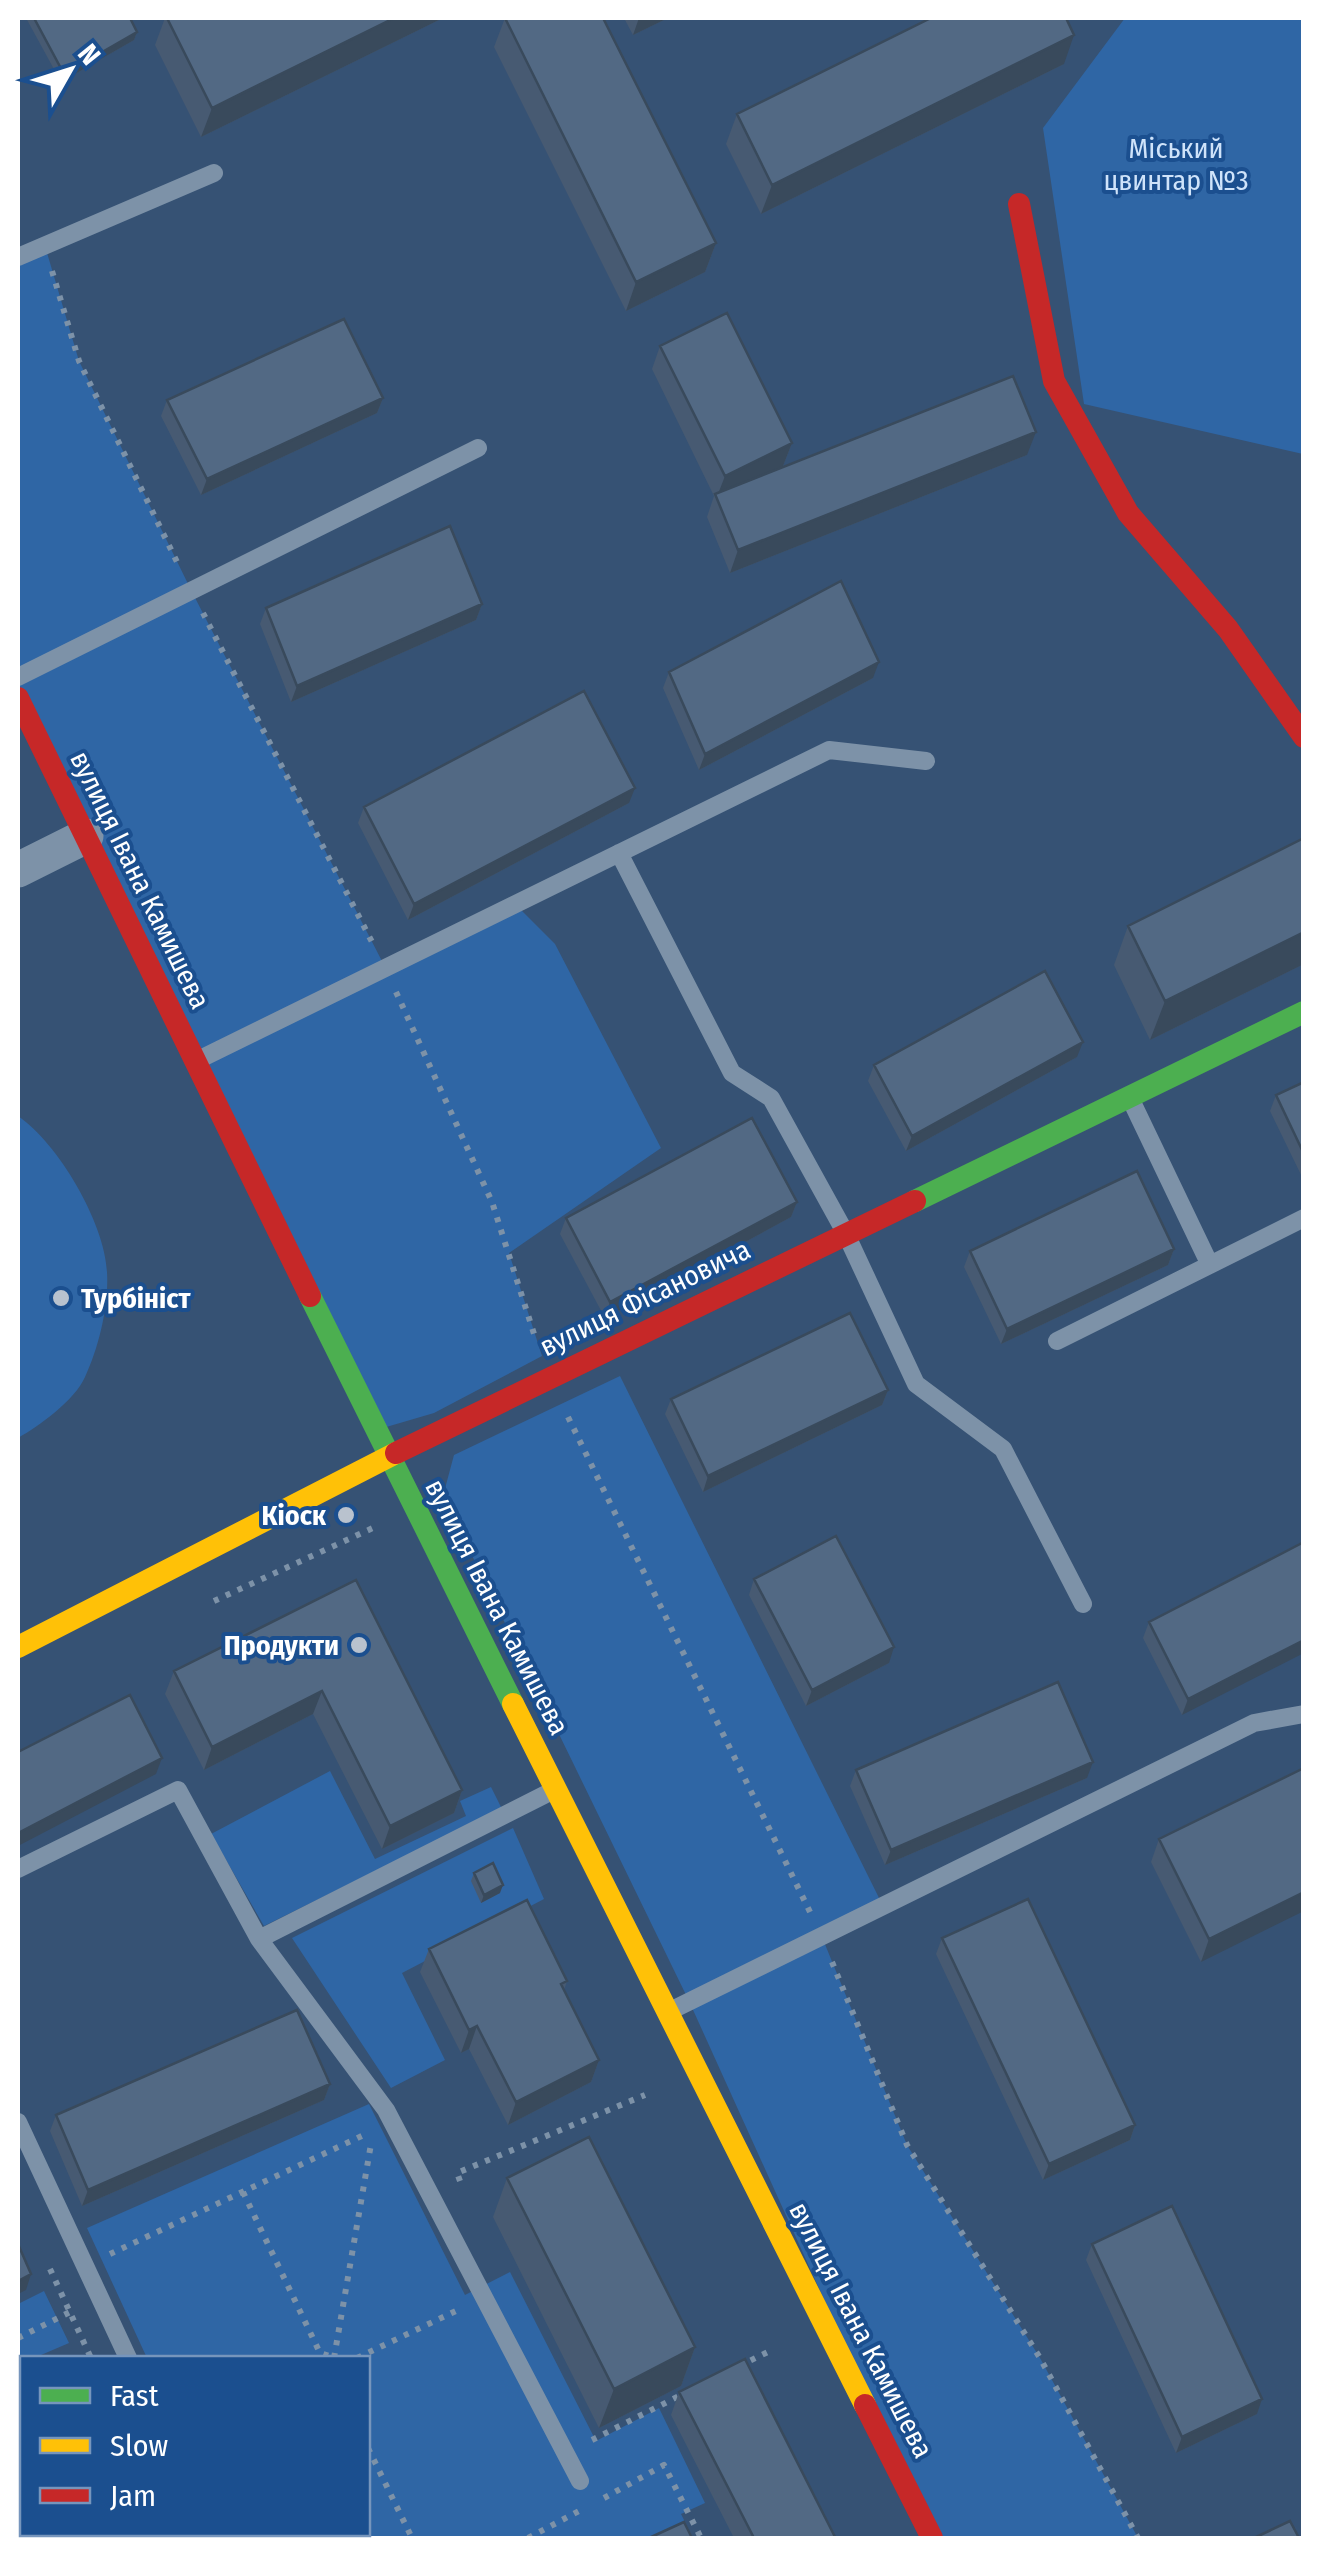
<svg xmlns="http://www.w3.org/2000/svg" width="1321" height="2556" font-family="'Fira Sans Condensed',sans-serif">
<rect width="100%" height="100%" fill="#365274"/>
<!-- green -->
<path fill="#2f66a5" d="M1125,18h178v436l-219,-50 -41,-276z
M45,246l34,115 112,229 194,377 130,-63 40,40 106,204 -152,105 33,103 -108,57 -58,17 -358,-732v-441z
M18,1116c40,27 87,107 89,156 2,33 -8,75 -22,105 -10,23 -46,49 -67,61z
M620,1376l263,530 -61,31 85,208 133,213 98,180h-206l-243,-537 -246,-505 11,-41z
M330,1771l45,88 91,-43 -6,-15 31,-14 11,22 -238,117 -53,-92z
M513,1828l31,71 -142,74 43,87 -54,28 -99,-150z
M369,2104l96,191 45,-23 86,169 63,-33 46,95 -24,11 12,24h-464l-3,-4h142v-176h-221l-60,-130z
M44,2291l25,52 -35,15h-12v6l-4,2v-62z"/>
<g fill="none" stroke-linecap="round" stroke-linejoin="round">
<!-- path -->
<path stroke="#7d92a8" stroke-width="6" stroke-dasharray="5 8" stroke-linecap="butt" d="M52,271l27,90 100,205
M203,613l170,331
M396,992l96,210 43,135
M568,1417l243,497
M214,1601l161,-74
M832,1962l75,183 133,213 98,180
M460,2181l-3,-8 188,-78
M243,2192l77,161 15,5
M110,2254l256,-120
M50,2269l41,89
M18,2338l52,-26
M334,2358l37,-214
M357,2358l103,-49
M739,2366l33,-16
M592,2440l91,-46
M368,2448l44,90
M604,2498l60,-33 37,73
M173,2534l3,4
M528,2538l51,-27"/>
<!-- lane -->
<path stroke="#7d92a8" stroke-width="18" d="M18,257l196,-84
M18,677l460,-229
M619,853l113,220 39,25 75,136 70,150 87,65 80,155
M196,1061l633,-311 97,11
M1130,1098l80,167
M1057,1341l247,-123
M18,1869l160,-79 81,149 295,-149
M259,1939l127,171 194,371
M668,2012l586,-289 50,-9
M18,2122l110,236
M210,2534l2,4"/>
<!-- street -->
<path stroke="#7d92a8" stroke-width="35" d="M18,870l68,-34"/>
<!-- fast -->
<path stroke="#4caf50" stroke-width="22" d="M915,1201l389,-189
M310,1296l203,408"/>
<!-- slow -->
<path stroke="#ffc107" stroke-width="22" d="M18,1647l378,-194
M513,1704l352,701"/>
<!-- jam -->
<path stroke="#c62828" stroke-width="22" d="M1019,204l35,177 74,132 100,116 76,108
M18,698l292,598
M396,1453l519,-252
M865,2405l67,133"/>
</g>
<!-- wall -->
<path fill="#475a72" d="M26,18h104l7,14 -3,8 -73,42z
M165,18h278l-242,119 -46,-92z
M505,18l211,225 -11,29 -79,39 -132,-264z
M624,18h44l-35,17z
M1064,64l-303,150 -35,-70 11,-30z
M660,346l132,97 -9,23 244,-11 -297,118 -23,-56 7,-21 -62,-127z
M383,398l-6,15 -176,82 -40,-79 6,-16z
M482,604l-6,16 -185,82 -31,-78 6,-16z
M669,672l204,6 -174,92 -36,-82z
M629,803l-221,117 -50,-97 6,-16z
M1304,838v126l-154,76 -36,-75 14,-39z
M1077,1057l-171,94 -38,-70 6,-16z
M1304,1082v99l-34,-70 6,-16z
M797,1202l-6,15 -186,101 -45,-84 6,-16z
M1174,1249l-6,16 -167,79 -37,-77 6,-16z
M888,1390l-6,15 -179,87 -38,-78 6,-15z
M1304,1542l-122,173 -39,-77 6,-16z
M754,1579l135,84 -83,43 -57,-111z
M356,1580l106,210 -8,23 -72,36 -69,-135 -109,56 -39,-76 9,-23z
M1304,1768l-103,194 -50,-100 8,-23z
M856,1770l231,8 -202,87 -35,-79z
M474,1873l26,20 -19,10 -10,-22z
M942,1938l193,187 -5,15 -87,40 -107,-226z
M429,1949l138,32 -3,9 35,70 -8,22 -83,43 -39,-76 -8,4 -41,-81z
M330,2084l-6,16 -242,106 -32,-75 6,-16z
M507,2178l188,169 -14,39 -82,42 -106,-211z
M1092,2244l165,170 -81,39 -90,-193z
M679,2392l156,145v1h-101l-63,-123z
M22,2396v106l-4,-10v-94z
M37,2534h122l2,4h-122z"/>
<!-- shaded-wall -->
<path fill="#394a5c" d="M394,18h49l-242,119 11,-29z
M639,18h29l-35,17z
M137,32l-3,8 -73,42 3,-8z
M1074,35l-10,29 -303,150 11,-29z
M716,243l-11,29 -79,39 10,-29z
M383,398l-6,15 -176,82 6,-16z
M1036,432l-9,23 -297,118 8,-23z
M792,443l-9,23 -67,33 9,-23z
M482,604l-6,16 -185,82 6,-16z
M879,662l-6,16 -174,92 6,-16z
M635,788l-6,15 -221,117 6,-16z
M1304,932v32l-154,76 15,-39z
M1083,1042l-6,15 -171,94 6,-15z
M797,1202l-6,15 -186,101 5,-16z
M1174,1249l-6,16 -167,79 6,-15z
M888,1390l-6,15 -179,87 5,-16z
M1304,1640v13l-122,62 6,-16z
M894,1647l-5,16 -83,43 6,-16z
M322,1691l-9,23 -109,56 8,-23z
M162,1758l-6,16 -138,72v-13z
M1093,1762l-6,16 -202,87 6,-15z
M462,1790l-8,23 -72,36 8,-23z
M503,1885l-3,8 -19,10 3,-8z
M1304,1892v19l-103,51 8,-23z
M477,2026l-8,23 -8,4 8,-23z
M599,2060l-8,22 -83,43 8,-23z
M330,2084l-6,16 -242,106 6,-16z
M1135,2125l-5,15 -87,40 6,-16z
M31,2274l-5,16 -8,4v-13z
M695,2347l-14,39 -82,42 15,-39z
M1262,2399l-5,15 -81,39 6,-16z"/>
<!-- building -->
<path fill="#526984" stroke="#394a5c" stroke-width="2.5" d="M34,18h96l7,14 -73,42z
M167,18h227l-182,90z
M505,18h98l113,225 -80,39z
M931,18h135l8,17 -302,150 -35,-71z
M727,313l65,130 -67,33 -65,-130z
M344,319l39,79 -176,81 -40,-79z
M1013,376l23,56 -298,118 -23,-56z
M450,526l32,78 -185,82 -31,-78z
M841,581l38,81 -174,92 -36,-82z
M584,691l51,97 -221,116 -50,-97z
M1304,838v94l-139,69 -37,-75z
M1045,971l38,71 -171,94 -38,-71z
M1304,1082v72l-28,-59z
M752,1118l45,84 -187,100 -44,-84z
M1137,1171l37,78 -167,80 -37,-78z
M850,1313l38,77 -180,86 -37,-77z
M836,1536l58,111 -82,43 -58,-111z
M1304,1542v98l-116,59 -39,-77z
M356,1580l106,210 -72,36 -68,-135 -110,56 -38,-76z
M1058,1682l35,80 -202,88 -35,-80z
M130,1695l32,63 -144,75v-81z
M1304,1768v124l-95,47 -50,-100z
M493,1863l10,22 -19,10 -10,-22z
M1028,1899l107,226 -86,39 -107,-226z
M527,1900l40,81 -6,3 38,76 -83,42 -39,-76 -8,4 -40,-81z
M297,2010l33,74 -242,106 -32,-75z
M589,2137l106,210 -81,42 -107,-211z
M1172,2206l90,193 -80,38 -90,-193z
M18,2244l13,30 -13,7z
M745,2359l90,178 -3,1h-78l-75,-146z
M22,2396v78l-4,-11v-65z
M1290,2521l9,17h-45z
M684,2522l8,16h-43z
M50,2534h109l2,4h-108z"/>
<!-- markers -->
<g fill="#b9c2ce" stroke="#1b4f8f" stroke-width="4">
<circle cx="61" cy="1298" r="10"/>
<circle cx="346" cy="1515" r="10"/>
<circle cx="359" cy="1645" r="10"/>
</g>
<g text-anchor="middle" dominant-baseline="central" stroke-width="8" stroke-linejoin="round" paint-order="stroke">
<!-- park labels -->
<g font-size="28" fill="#cfe3fa" stroke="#1b4f8f">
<text x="1176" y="148">Міський<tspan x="1176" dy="32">цвинтар №3</tspan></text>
</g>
<!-- street labels -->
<g font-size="28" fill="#fff" stroke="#1b4f8f">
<text transform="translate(140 880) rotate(64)">вулиця Івана Камишева</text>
<text transform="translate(645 1298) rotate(-26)">вулиця Фісановича</text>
<text transform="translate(497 1607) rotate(63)">вулиця Івана Камишева</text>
<text transform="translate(861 2330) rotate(63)">вулиця Івана Камишева</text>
</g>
<!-- poi labels -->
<g font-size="28" font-weight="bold" fill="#fff" stroke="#1b4f8f" text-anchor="end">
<text x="81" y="1298" text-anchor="start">Турбініст</text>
<text x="326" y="1515">Кіоск</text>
<text x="339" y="1645">Продукти</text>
</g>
</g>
<!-- border -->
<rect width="1321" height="2556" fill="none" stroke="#ffffff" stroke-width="40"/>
<!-- legend -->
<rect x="20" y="2356" width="350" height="180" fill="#1b4f8f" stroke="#7695bc" stroke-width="2.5"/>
<rect x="40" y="2388" width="50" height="15" fill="#4caf50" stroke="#7695bc" stroke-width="2.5"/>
<text x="110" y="2406" font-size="30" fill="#ffffff">Fast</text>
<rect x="40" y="2438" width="50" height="15" fill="#ffc107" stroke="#7695bc" stroke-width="2.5"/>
<text x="110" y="2456" font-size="30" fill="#ffffff">Slow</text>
<rect x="40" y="2488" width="50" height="15" fill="#c62828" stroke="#7695bc" stroke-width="2.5"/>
<text x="110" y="2506" font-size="30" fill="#ffffff">Jam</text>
<!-- north arrow -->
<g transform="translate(70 70) rotate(51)" stroke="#1b4f8f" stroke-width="8" paint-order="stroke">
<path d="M0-8L18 38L0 25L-18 38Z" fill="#ffffff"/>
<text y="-15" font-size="28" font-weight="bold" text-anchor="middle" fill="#ffffff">N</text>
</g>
</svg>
